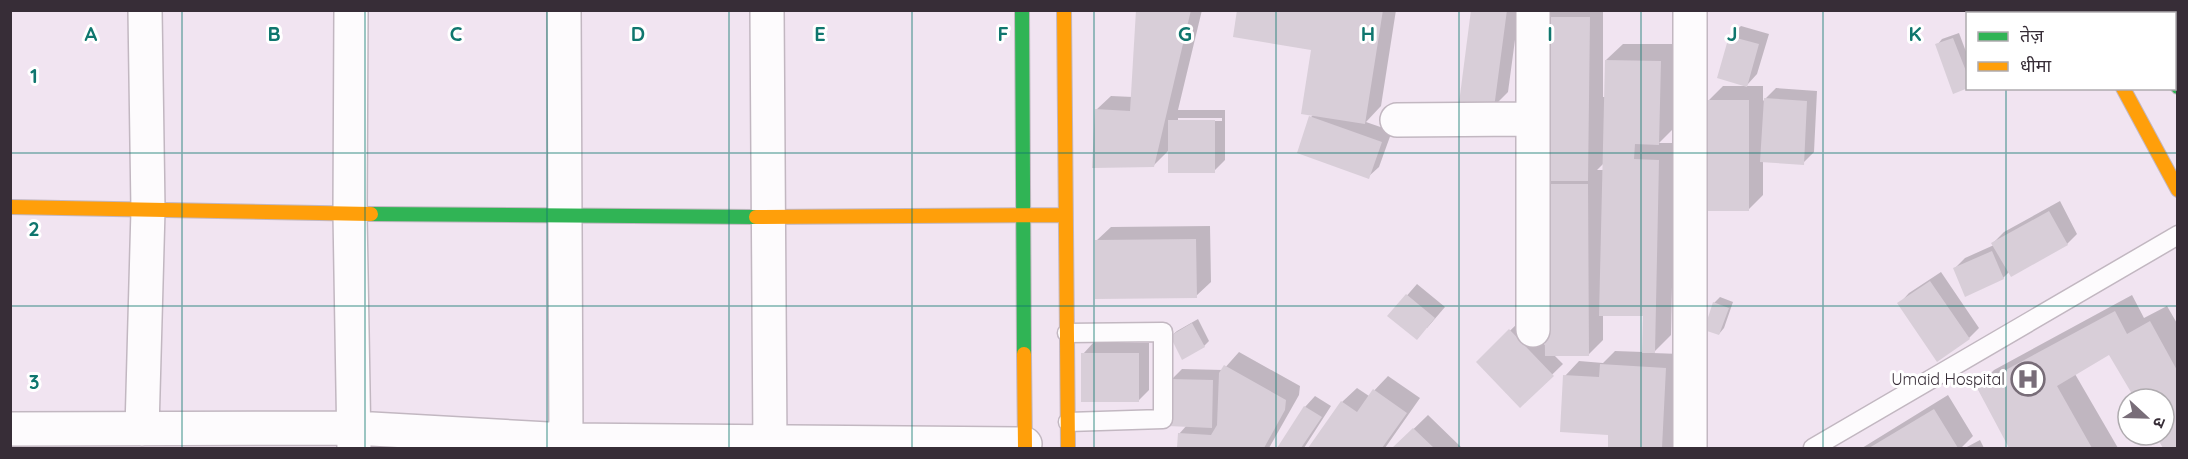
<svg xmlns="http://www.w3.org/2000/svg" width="2188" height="459" font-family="Quicksand,'Noto Sans Devanagari',sans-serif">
<rect width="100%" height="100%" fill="#f1e4f1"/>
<!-- shadow -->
<path fill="#0003" fill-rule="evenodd" d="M1137,10h65l-24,100h47v50l-11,11 -45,-21 -15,15 -58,-55 15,-14 22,1zM1178,118h44v3h-44z
M1239,10h157l-15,96 -15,16 26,9 -13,36 -11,10 -57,-60 3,-3 -1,-65z
M1472,10h47l-11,82 -14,14z
M1552,10h51v87h2l1,-37 17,-16h54l-2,83 -16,16h16l-4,192 -18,18 27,1 -6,94h-65l1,-14 -45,-58 14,-15 24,2 12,-12 28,1 1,-37 -41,-1v26l-14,14 -35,1 9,9 -43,42 -42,-44 43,-42 25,26 -1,-329zM1604,163v7h-7z
M1741,26l28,8 -12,40 -10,11 -17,-49z
M1959,33l9,24v30l-31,-42 5,-6z
M1723,86h40v15l13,-13 41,3 -3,61 -11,11 -40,-2v34l-14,14 -41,-108z
M2060,201l17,33 -10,10 -58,28 -6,6 -49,-9 11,-11 29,-13 -1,-2 11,-11z
M1210,226l1,56 -15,14 -100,-55 15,-14z
M1941,272l38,56 -10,10 -70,-34 10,-11z
M1417,284l28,23 -18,21 -37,-13z
M2132,295l12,23 23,-12 11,19v123h-13l-8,-13h7v-36h-28l-26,-46 -35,21 43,74h-107l-34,-61 17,-17z
M1720,297l13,5 -9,26 -5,6 -5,-31z
M1198,319l11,22 -5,5 -33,-10 6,-5z
M1093,343h56v47l-11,11 -55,-47z
M1239,352l61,34 -1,9 -30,53h-91l1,-14 8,-9 -16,-45 11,-11 41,1z
M1388,376l32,22 -35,50h-75l32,-46 15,-14 12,8z
M1948,395l25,41 -12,12h-99z
M1315,396l16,10 -27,42h-26l27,-41z
M1428,415l34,33h-68z
M1980,440l4,8h-19z"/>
<!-- building -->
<path fill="#d8ced8" d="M1136,10h55l-37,157 -62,1 3,-59 35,2z
M1237,10h146l-18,114 -64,-10 10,-64 -78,-13z
M1471,10h36l-13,98 -35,-5z
M1543,17h47l-2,164h-47z
M1729,36l30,8 -12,43 -30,-9z
M1953,38l15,38v12l-15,6 -18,-50z
M1605,60l56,1 -2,84 -24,-1 -1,15 25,1 -4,193h-13l1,-37h-44z
M1764,98l43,3 -3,64 -44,-3z
M1707,100h42v111h-42z
M1309,116l73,26 -13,37 -72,-26z
M1168,120h47v53h-47z
M1543,184h45l1,172h-44z
M2049,211l19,34 -57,32 -20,-34z
M1196,239l1,59 -102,1v-59z
M1992,251l12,28 -39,18 -12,-29z
M1930,281l40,58 -33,23 -40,-59z
M1406,294l29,24 -18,22 -30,-24z
M1713,302l16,6 -10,27 -15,-5z
M2115,311l12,23 23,-13 28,51v76h-15l-8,-13h9v-36h-29l-26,-44 -52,31 35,62h-83l-33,-62z
M1192,323l13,24 -23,13 -12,-24z
M1509,329l45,47 -34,32 -44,-46z
M1081,353h58v49h-58z
M1600,364l66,4 -4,80h-54v-13l-48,-3 3,-57 36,2z
M1224,365l62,35 -1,10 -21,38h-87l1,-15 33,2 6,-10 2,-52z
M1170,379l43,1 -1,48 -44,-2z
M1373,389l34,24 -25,35h-74l33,-47 16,11z
M1304,406l18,11 -21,31h-24z
M1934,409l24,39h-89z
M1413,428l21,20h-42z"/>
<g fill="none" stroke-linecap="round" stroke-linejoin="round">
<defs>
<path id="lane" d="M1067,333l96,-1v87l-95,3
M1813,448l365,-213"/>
<path id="street" d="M351,10l-1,204 4,234
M767,10l3,438
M1690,10v438
M1397,120l136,-1
M1533,330v-320
M10,429l344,-1 212,12 -2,-430
M142,429l6,-219 -3,-200
M566,448v-8l459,4"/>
<path id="fast" d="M1022,10l2,344
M2174,81l4,6
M371,214l385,3"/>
<path id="slow" d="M1064,10l4,438
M2082,10l1,4
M2137,10l1,4
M2123,88l55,102
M10,207l361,7
M756,217l308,-2
M1024,354l1,94"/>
</defs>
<!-- lane casing -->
<use href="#lane" stroke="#c2b7c1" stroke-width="21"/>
<!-- street casing -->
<use href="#street" stroke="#c2b7c1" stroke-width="36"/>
<!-- fast casing -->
<use href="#fast" stroke="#c2b7c1" stroke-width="16"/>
<!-- slow casing -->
<use href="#slow" stroke="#c2b7c1" stroke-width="16"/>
<!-- lane -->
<use href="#lane" stroke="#fdfbfd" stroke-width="18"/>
<!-- street -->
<use href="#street" stroke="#fdfbfd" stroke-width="33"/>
<!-- fast -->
<use href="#fast" stroke="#30b455" stroke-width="14"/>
<!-- slow -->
<use href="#slow" stroke="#ff9f0a" stroke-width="14"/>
</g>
<!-- grid -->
<path fill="none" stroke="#0f766e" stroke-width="1.5" stroke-opacity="0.55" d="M182,10v438M365,10v438M547,10v438M729,10v438M912,10v438M1094,10v438M1276,10v438M1459,10v438M1641,10v438M1823,10v438M2006,10v4M2006,88v360M10,153h2168M10,306h2168"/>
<!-- icons -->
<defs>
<symbol id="hospital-ring" viewBox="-11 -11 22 22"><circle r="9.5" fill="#fff" stroke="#786d78" stroke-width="1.5"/><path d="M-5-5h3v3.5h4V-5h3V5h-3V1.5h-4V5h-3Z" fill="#786d78"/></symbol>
</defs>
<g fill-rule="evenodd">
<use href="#hospital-ring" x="2009" y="360" width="38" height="38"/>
</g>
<g text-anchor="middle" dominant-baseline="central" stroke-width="6" stroke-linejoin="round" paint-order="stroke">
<!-- poi labels -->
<g font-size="16" fill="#372d37" stroke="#fff" text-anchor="end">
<text x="2005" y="379">Umaid Hospital</text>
</g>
</g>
<g font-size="20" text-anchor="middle" font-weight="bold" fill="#0f766e" stroke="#fff" stroke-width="6" stroke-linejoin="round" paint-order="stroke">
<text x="91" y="41">A</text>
<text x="274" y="41">B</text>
<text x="456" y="41">C</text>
<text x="638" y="41">D</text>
<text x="820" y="41">E</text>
<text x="1003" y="41">F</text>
<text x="1185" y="41">G</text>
<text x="1368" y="41">H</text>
<text x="1550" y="41">I</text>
<text x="1732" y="41">J</text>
<text x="1915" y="41">K</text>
<text x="34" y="83">1</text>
<text x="34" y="236">2</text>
<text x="34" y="389">3</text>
</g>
<!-- border -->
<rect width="2188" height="459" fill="none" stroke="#372d37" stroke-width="24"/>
<!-- legend -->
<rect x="1966" y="12" width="210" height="78" fill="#ffffff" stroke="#afabaf" stroke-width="1.5"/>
<rect x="1978" y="32" width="30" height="9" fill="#30b455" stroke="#afabaf" stroke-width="1.5"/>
<text x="2020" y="42" font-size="18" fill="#372d37">तेज़</text>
<rect x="1978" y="62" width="30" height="9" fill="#ff9f0a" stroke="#afabaf" stroke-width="1.5"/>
<text x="2020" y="72" font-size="18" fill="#372d37">धीमा</text>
<!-- north arrow -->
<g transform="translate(2146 417) rotate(112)"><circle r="28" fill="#ffffff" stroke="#afabaf" stroke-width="1.5"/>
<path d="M0-4.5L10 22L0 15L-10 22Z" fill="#786d78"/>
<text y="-9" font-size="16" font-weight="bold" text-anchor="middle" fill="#372d37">उ</text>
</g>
</svg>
